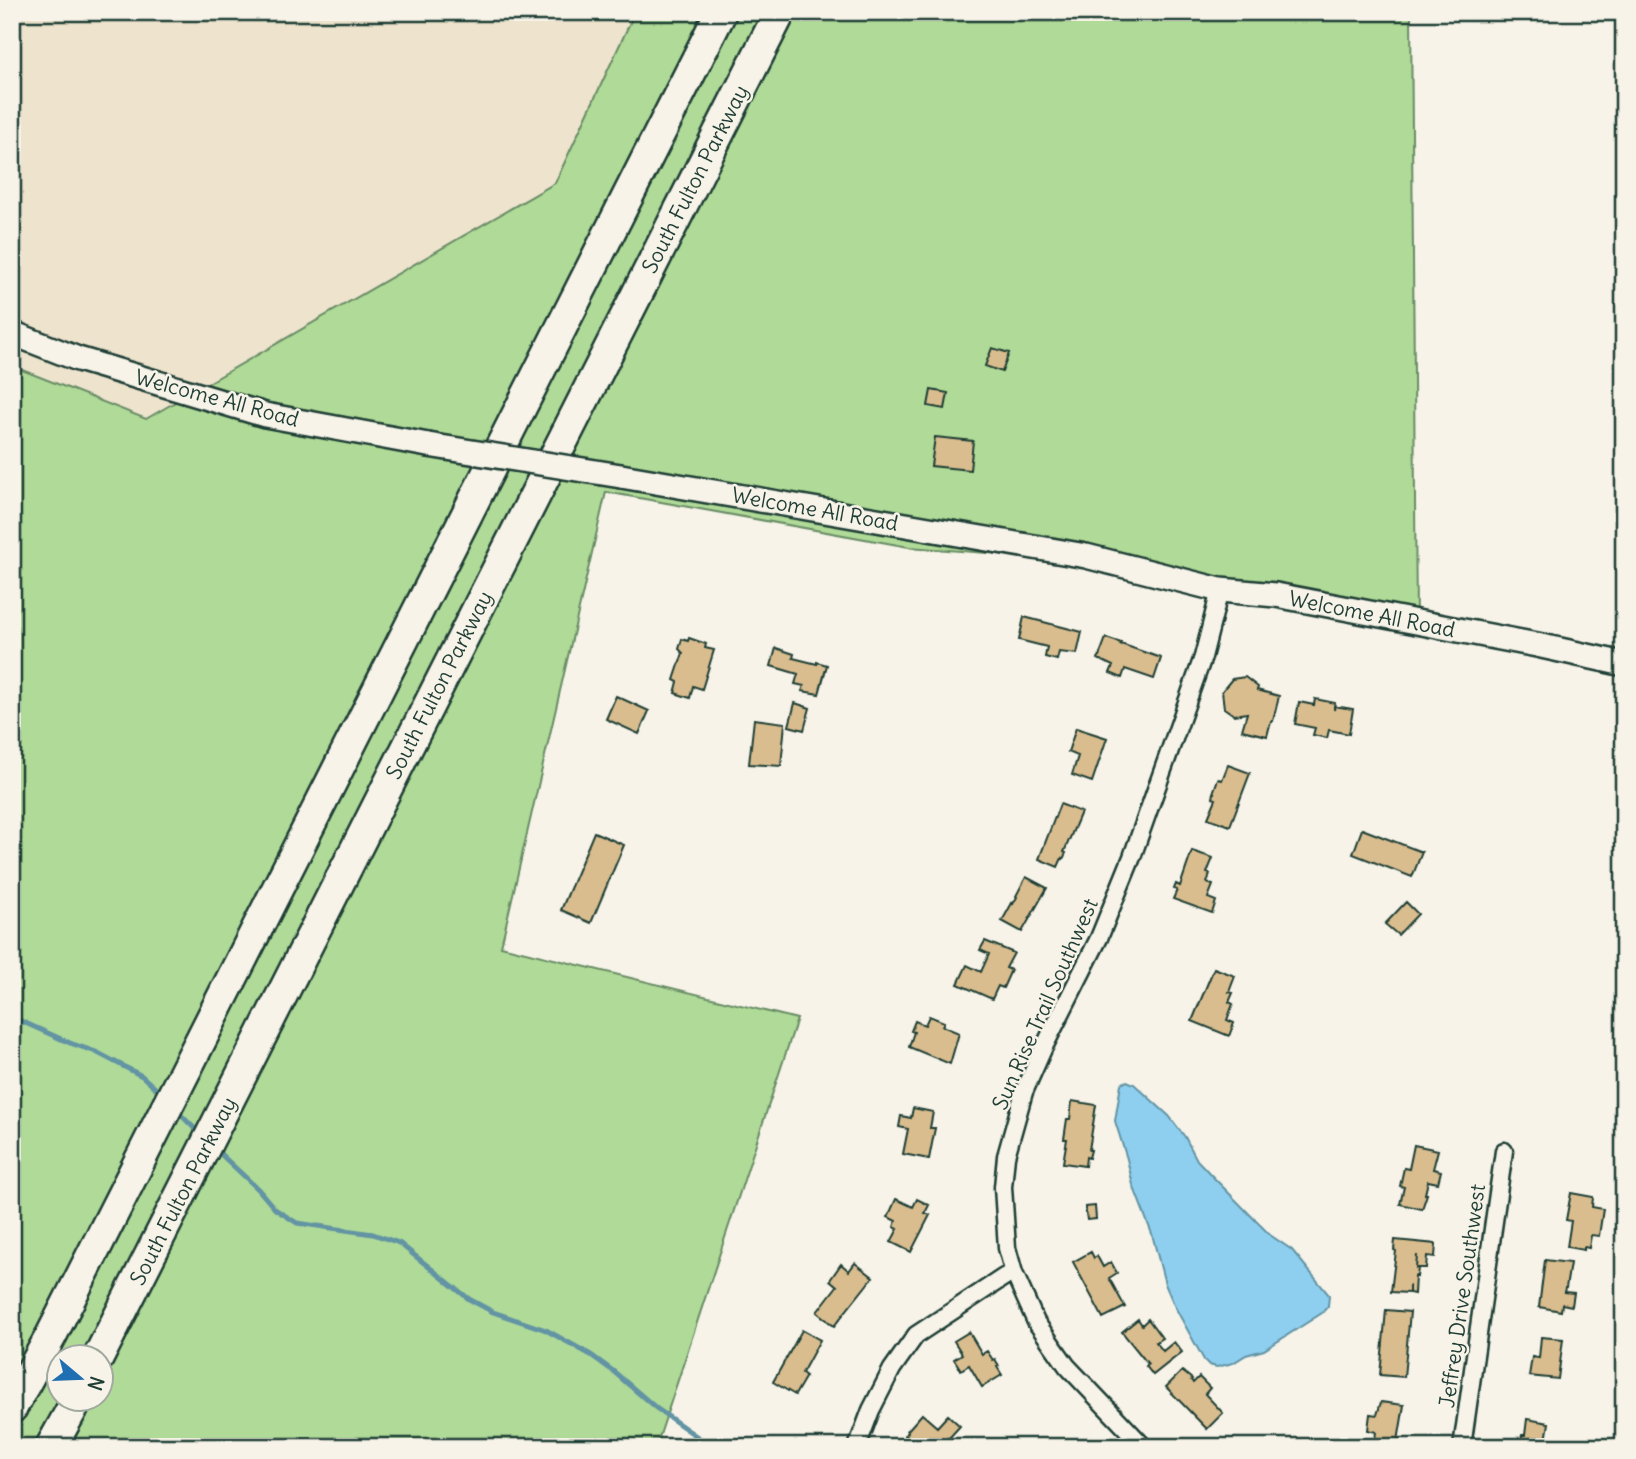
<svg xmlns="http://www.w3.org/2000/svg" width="1636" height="1459" font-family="Delius,sans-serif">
<rect width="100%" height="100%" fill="#f7f3e8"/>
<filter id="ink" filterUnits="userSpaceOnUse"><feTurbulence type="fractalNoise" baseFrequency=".0143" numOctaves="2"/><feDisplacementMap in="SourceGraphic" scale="14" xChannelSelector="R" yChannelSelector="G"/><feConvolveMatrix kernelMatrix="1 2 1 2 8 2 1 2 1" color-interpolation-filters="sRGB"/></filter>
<g filter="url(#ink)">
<!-- built -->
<path fill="#eee3cd" d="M12,12h623l-80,171 -409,236 -134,-53z"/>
<!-- green -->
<path fill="#b0da97" stroke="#688c66" stroke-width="2" fill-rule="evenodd" d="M635,12h776l5,608 -376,-63 -131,-10 -303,-55 -105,454 296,73 -141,428h-644v-1081l134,53 409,-236zM60,1358h42v42h-42z"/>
<!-- water -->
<path fill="#8eceef" stroke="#6294a4" stroke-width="2" d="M1127,1081l7,3 35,32 16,21 12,23 18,19 55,56 22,15 37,45 -1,11 -6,7 -58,37 -18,5 -13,8 -16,4 -8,-2 -5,-5 -29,-53 -10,-23 -13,-50 -19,-49 -6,-26 -12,-38 6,-37z"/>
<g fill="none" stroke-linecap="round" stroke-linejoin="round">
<!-- stream -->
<path stroke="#6294a4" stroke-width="5" d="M12,1017l58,26 26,9 46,24 22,20
M177,1111l23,23
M214,1148l44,41 17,20 22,14 76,11 26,9 70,56 24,13 53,18 45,25 22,16 43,37 56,39"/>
</g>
<!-- building -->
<path fill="#d9bd8e" stroke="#1f3d34" stroke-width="2" d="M992,348l17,5 -7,19 -17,-6z
M931,390l17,3 -3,16 -17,-3z
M935,437l38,4 -3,29 -39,-4z
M1024,617l58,15 -5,22 -18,-2 -2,8 -12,-3 2,-10 -28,-7z
M689,638l17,6 -1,4 9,2 -12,39 -9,-3 -3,12 -15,-5 3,-11 -4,-2 9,-27 -4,-4 3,-10 6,2z
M1106,638l15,5 -1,3 1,-2 40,14 -7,21 -29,-10 -3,9 -12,-5 3,-7 -15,-7z
M776,648l18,6 -1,4 24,6v-2l10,3 -8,29 -17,-3 2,-5 -9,-2 3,-10 -27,-8z
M1245,677l13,10 -1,3 22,6 -6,25h-2l-4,15 -25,-6 5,-17 -13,2 -10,-7 -2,-17 10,-12z
M616,696l33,15 -10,23 -33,-15z
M1315,699l20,4 -1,7v-4l19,3 -4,25 -20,-4 -2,8 -14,-3 2,-7 -20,-4 4,-22 15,3z
M795,703l15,5 -6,22 -15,-4z
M754,719l31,4 -4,43 -32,-2z
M1076,728l31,10 -15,44 -20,-7 6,-19 -10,-4z
M1228,765l22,8 -20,53 -22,-8 8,-19 -3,-1 1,-5h-1l5,-14 4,1z
M1060,804l21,8 -17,40 2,1 -3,6 -1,-1 -4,9 -19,-8z
M1362,829l60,23 -10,25 -59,-23z
M594,832l30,13 -33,78 -30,-13z
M1192,851l21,7 -6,15 3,1 -3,9 6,2 -5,13 8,3 -4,12 -39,-14 4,-9 -3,-1 2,-5 4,2z
M1026,877l21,11 -25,44 -20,-11 10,-18 1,1 4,-7 -1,-1z
M1406,902l12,12 -20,21 -13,-11z
M985,941l29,12 -8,15 5,2 -8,18 -5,-2 -6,13 -34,-15 9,-19 14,7 8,-18 -9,-4z
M1214,968l21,8 -6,16 4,1 -4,9 4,2 -6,16 7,3 -5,13 -37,-15z
M929,1016l15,6 -2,4 17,7 -9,31 -41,-17 5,-15 -3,-1 4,-10 10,4z
M1072,1101l24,4 -7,45h2l-2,8 -3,-1 -1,9 -22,-3 4,-24h-3l3,-20h3z
M913,1108l20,4 -3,16h5l-6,31 -26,-5 5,-25 -9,-2 2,-11 10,2z
M1414,1145l24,5 -5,19 8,2 -3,12 -10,-2 -3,13h2l-5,15 -22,-5 4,-17 -4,-1 4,-18 5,1z
M1571,1193l22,4 -1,10 11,2 -4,27 -8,-1 -2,13 -5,-1v3l-17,-3 4,-26 -5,-1z
M896,1199l17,8 4,-8 12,6 -4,8 5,2 -19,37 -20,-10 7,-13 -4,-2 2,-6 -8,-4z
M1095,1206l1,13 -9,1 -2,-13z
M1395,1240l41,4 -1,13 -8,-1 -1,12h-10l1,-13 -1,13h2l-1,9 -2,-1 -1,18 -5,-1v-8v8l-18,-1 5,-41 -2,-1z
M1091,1252l3,6 3,-2 6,11 8,-5 6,11 -8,5 16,29 -22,11 -30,-56z
M1545,1260l25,3 -4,25h-1l-1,4 10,1 -2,13 -10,-2 -1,7 -22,-4z
M855,1263l18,14 -39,49 -17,-14 20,-26 -7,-6 11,-16 8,7z
M1386,1310l24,2 -6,65 -24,-2z
M1138,1319l4,6 6,-6 14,19 -6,4 7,9 11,-9 8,10 -29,23 -7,-9 2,-2 -26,-32z
M802,1330l18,10 -18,33 4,3 -11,19 -22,-13z
M969,1332l13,22 5,-3 6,9 2,-1 4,7 -2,1 5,8 -20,12 -13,-22 -8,5 -7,-11 8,-5 -8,-13z
M1541,1337l22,2 -5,40 -29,-3 3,-19 7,1z
M1182,1371l10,8 -1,1 2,3 6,-6 11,11 -5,6 18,19 -16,16 -41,-42z
M1381,1402l23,3 -7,42h-23l2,-15 -8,-2 2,-16 7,1z
M922,1414l15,13 11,-12 12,11 -11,12 4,3 -5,6h-28l2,-2 -9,-8 -3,3 -5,-5 3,-3 -1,-1z
M1527,1419l22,4 -4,24h-25l2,-12h3z"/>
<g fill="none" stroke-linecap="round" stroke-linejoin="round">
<defs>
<path id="street" d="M857,1447l14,-37 21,-41 24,-34 88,-58 10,-4
M1144,1447l-77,-81 -31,-44 -22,-49 -7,-25 -4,-61 3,-31 18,-64 19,-43 56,-111 33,-81 71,-200 17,-67
M1462,1447l42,-296"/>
<path id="secondary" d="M12,333l66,26 187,56 163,30
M621,476l465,80 134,34 56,5 261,50 87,19"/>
<path id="highway" d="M98,1358l682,-1346
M12,1407l40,-73 669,-1322
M51,1447l26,-47"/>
</defs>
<!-- street casing -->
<use href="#street" stroke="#1f3d34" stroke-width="21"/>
<!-- secondary casing -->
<use href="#secondary" stroke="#1f3d34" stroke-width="28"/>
<!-- highway casing -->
<use href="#highway" stroke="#1f3d34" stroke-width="35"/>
<!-- street -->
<use href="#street" stroke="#f7f3e8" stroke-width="16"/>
<!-- secondary -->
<use href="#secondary" stroke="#f7f3e8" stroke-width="23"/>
<!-- highway -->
<use href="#highway" stroke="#f7f3e8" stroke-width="30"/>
<defs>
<path id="secondary-bridge" d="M428,445l193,31"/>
</defs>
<!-- secondary-bridge casing -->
<use href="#secondary-bridge" stroke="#1f3d34" stroke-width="28" stroke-linecap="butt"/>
<!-- secondary-bridge -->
<use href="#secondary-bridge" stroke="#f7f3e8" stroke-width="23"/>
</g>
</g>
<g text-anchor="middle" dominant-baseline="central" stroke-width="5" stroke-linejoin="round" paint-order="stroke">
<!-- street labels -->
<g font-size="21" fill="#1f3d34" stroke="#f7f3e8">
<text transform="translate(695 179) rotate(-63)">South Fulton Parkway</text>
<text transform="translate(217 398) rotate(15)">Welcome All Road</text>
<text transform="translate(815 509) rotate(10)">Welcome All Road</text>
<text transform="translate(1372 614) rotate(11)">Welcome All Road</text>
<text transform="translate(439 685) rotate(-63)">South Fulton Parkway</text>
<text transform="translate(1045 1004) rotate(-66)">Sun Rise Trail Southwest</text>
<text transform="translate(183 1191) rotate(-63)">South Fulton Parkway</text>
<text transform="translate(1462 1296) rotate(-82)">Jeffrey Drive Southwest</text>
</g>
</g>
<!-- margin -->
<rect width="1636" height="1459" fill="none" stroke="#f7f3e8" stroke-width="42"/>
<rect x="21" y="21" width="1594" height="1417" fill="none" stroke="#1f3d34" stroke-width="2.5" filter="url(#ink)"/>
<!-- north arrow -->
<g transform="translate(80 1378) rotate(109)"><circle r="33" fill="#f7f3e8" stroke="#a1aaa0" stroke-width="2"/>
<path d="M0-5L12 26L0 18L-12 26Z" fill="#1f6fb2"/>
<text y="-10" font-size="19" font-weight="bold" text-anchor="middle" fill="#1f3d34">N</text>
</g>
</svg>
